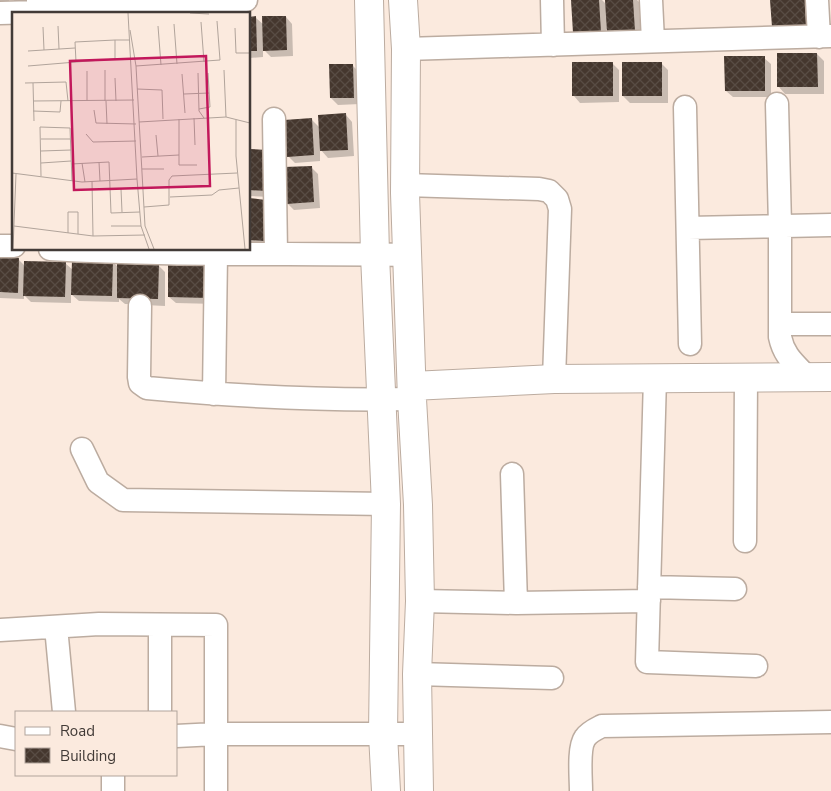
<svg xmlns="http://www.w3.org/2000/svg" width="831" height="791" font-family="'Nunito Sans',sans-serif">
<defs>
<pattern id="building-cross-hatch" width="8" height="8" patternUnits="userSpaceOnUse" patternTransform="scale(1.25)"><rect width="8" height="8" fill="#45372e"/><path d="M0 0l8 8M0 8l8-8" fill="none" stroke="#584c44"/></pattern>
</defs>
<rect width="100%" height="100%" fill="#fbeade"/>
<!-- shadow -->
<path fill="#0003" d="M0,0h9v10h-9z
M14,0h26l-26,3z
M572,0h30l5,5v-5h30l2,2 2,35 -26,1 -9,-9 1,9 -26,1z
M771,0h39l2,31 -33,2z
M286,17l6,7 1,32 -22,1 -8,-8v8l-14,1v-40h7l8,7z
M817,54l7,7v33h-39l-6,-7z
M764,58l7,6v33h-38l-7,-6z
M612,63l7,7v32l-39,1 -6,-7z
M661,63l7,7v33h-38l-7,-7z
M352,65l7,7 1,32 -22,1 -7,-7z
M346,115l6,7 2,34 -26,2 -8,-9v12l-25,2 -7,-7 24,-36 8,8z
M249,150l19,1 4,46 -23,-1z
M311,167l7,7 2,34 -26,2 -7,-7z
M249,200l17,1 4,46 -21,-1z
M0,259h18l7,7 40,-3 8,7 40,-8 6,6 40,-2 6,6v34l-40,-2 -6,-5v3l-40,-1 -8,-7v9l-40,-1 -7,-7v4l-24,-1z
M170,264l46,40 -40,-1 -7,-6z"/>
<!-- building -->
<path fill="url(#building-cross-hatch)" d="M571,0h28l2,32 -28,1z
M605,0h28l2,31 -28,1z
M770,0h35l1,25 -34,2z
M256,16l1,35h-8v-34z
M262,16h24l1,34 -24,1z
M777,53h40l1,34h-41z
M724,56h41v35h-40z
M572,62h41v34h-41z
M622,62h40v34h-40z
M329,64h24l1,34h-24z
M346,113l2,37 -28,1 -2,-36z
M312,118l2,37 -27,2 -3,-37z
M249,149l19,1 -2,41 -17,-1z
M312,166l2,36 -28,2 -2,-37z
M249,198l17,2 -2,41 -15,-1z
M0,257l19,1 -1,35 -18,-1z
M72,260l41,1 -1,35 -41,-1z
M24,261l42,1 -1,35 -42,-1z
M168,263l42,1 -1,34 -41,-1z
M117,264h42l-1,35 -41,-1z"/>
<g fill="none" stroke-linecap="round" stroke-linejoin="round">
<defs>
<path id="street" d="M38,0v12l46,-8 162,-4
M552,0l1,45
M651,0l2,41
M817,0l2,37
M0,13l38,-1
M406,49l425,-13
M777,104l3,122v111c4,19 14,26 27,40
M685,107l5,237
M274,119l2,135
M405,185l134,4 10,2 8,8 3,10 -6,170
M688,228l143,-3
M0,246h14
M50,249c119,7 238,4 357,6
M140,306l-1,71 1,6 7,5c87,8 177,13 265,11
M780,324h51
M655,378l-8,284 109,4
M214,394l2,-140
M82,449l16,33 25,18 263,4
M512,474l4,129
M745,541l1,-164
M649,587l86,2
M420,601l96,2 133,-2
M160,625v87
M56,627l8,85
M0,630l99,-6 117,1v166
M417,674l135,4
M0,736l16,3
M176,736l40,-2h202
M113,791v-16
M581,791c0,-13 -3,-43 4,-53 4,-6 11,-9 17,-12l229,-4"/>
<path id="secondary" d="M369,0l6,255 11,249 -3,230 3,57
M403,0l3,49 -1,144 7,206 6,106 2,96 -3,73 2,117
M412,386l142,-7 277,-2"/>
</defs>
<!-- street casing -->
<use href="#street" stroke="#bcaca0" stroke-width="25"/>
<!-- secondary casing -->
<use href="#secondary" stroke="#bcaca0" stroke-width="30"/>
<!-- street -->
<use href="#street" stroke="#fff" stroke-width="22"/>
<!-- secondary -->
<use href="#secondary" stroke="#fff" stroke-width="28"/>
</g>
<!-- overview -->
<g transform="translate(12 12)">
<rect width="238" height="238" fill="#fbeade"/>
<path fill="none" stroke="#b1a49b" stroke-width="1" d="M116,1l9,166 4,47 8,23M178,1l19,1M189,10l3,40M162,12l3,40M46,14l1,23M146,14l3,39M31,15l1,23M223,16l1,25h14M118,18l6,36 9,160 9,23M103,28v19l-39,3 -1,-20 40,-2h15M16,39l47,-3M16,54l48,-4M124,54l84,-6 -3,-39M93,58v31M212,58l2,47M186,61l1,38 5,7M170,62l3,39M103,66l1,23M13,71l41,-1 2,19M21,71l1,38M238,71v16M125,77l25,1 1,29M172,82l25,-1M21,89l101,-1M75,89v-30M94,89l1,23M187,97l11,-2 -2,-34M82,98l2,13 40,1M21,99l27,1 1,-11M182,106l1,27M167,107v46h18M224,108v36l9,93M127,110l87,-5 24,6M74,122l7,8 43,-1M144,123l2,21M29,127h29M29,139l30,-1M130,145l37,-2M87,150l1,19M29,151l30,-2M70,151l3,19M59,152l38,-2 2,51 29,-1M130,157h22M0,161l70,9 55,-3M0,161v-50M29,164l-1,-49 30,1 2,53M80,169l1,55M109,177l1,23M158,185l42,-2 7,-5 20,-2M132,195l25,-2v-25l3,-4 65,-3M2,214l79,10 52,-1M99,214h30M56,221v-21h10v22M1,237l3,-75"/>
<path fill="#c2185b" fill-opacity="0.15" stroke="#c2185b" stroke-width="2.5" d="M194,44l4,130 -136,4 -4,-129z"/>
<rect width="238" height="238" fill="none" stroke="#423b37" stroke-width="2.5"/>
</g>
<!-- legend -->
<rect x="15" y="711" width="162" height="65" fill="#fbeade" stroke="#b1a49b"/>
<rect x="25" y="727" width="25" height="8" fill="#ffffff" stroke="#b1a49b"/>
<text x="60" y="736" font-size="15" fill="#423b37">Road</text>
<rect x="25" y="748" width="25" height="15" fill="url(#building-cross-hatch)" stroke="#b1a49b"/>
<text x="60" y="761" font-size="15" fill="#423b37">Building</text>
</svg>
